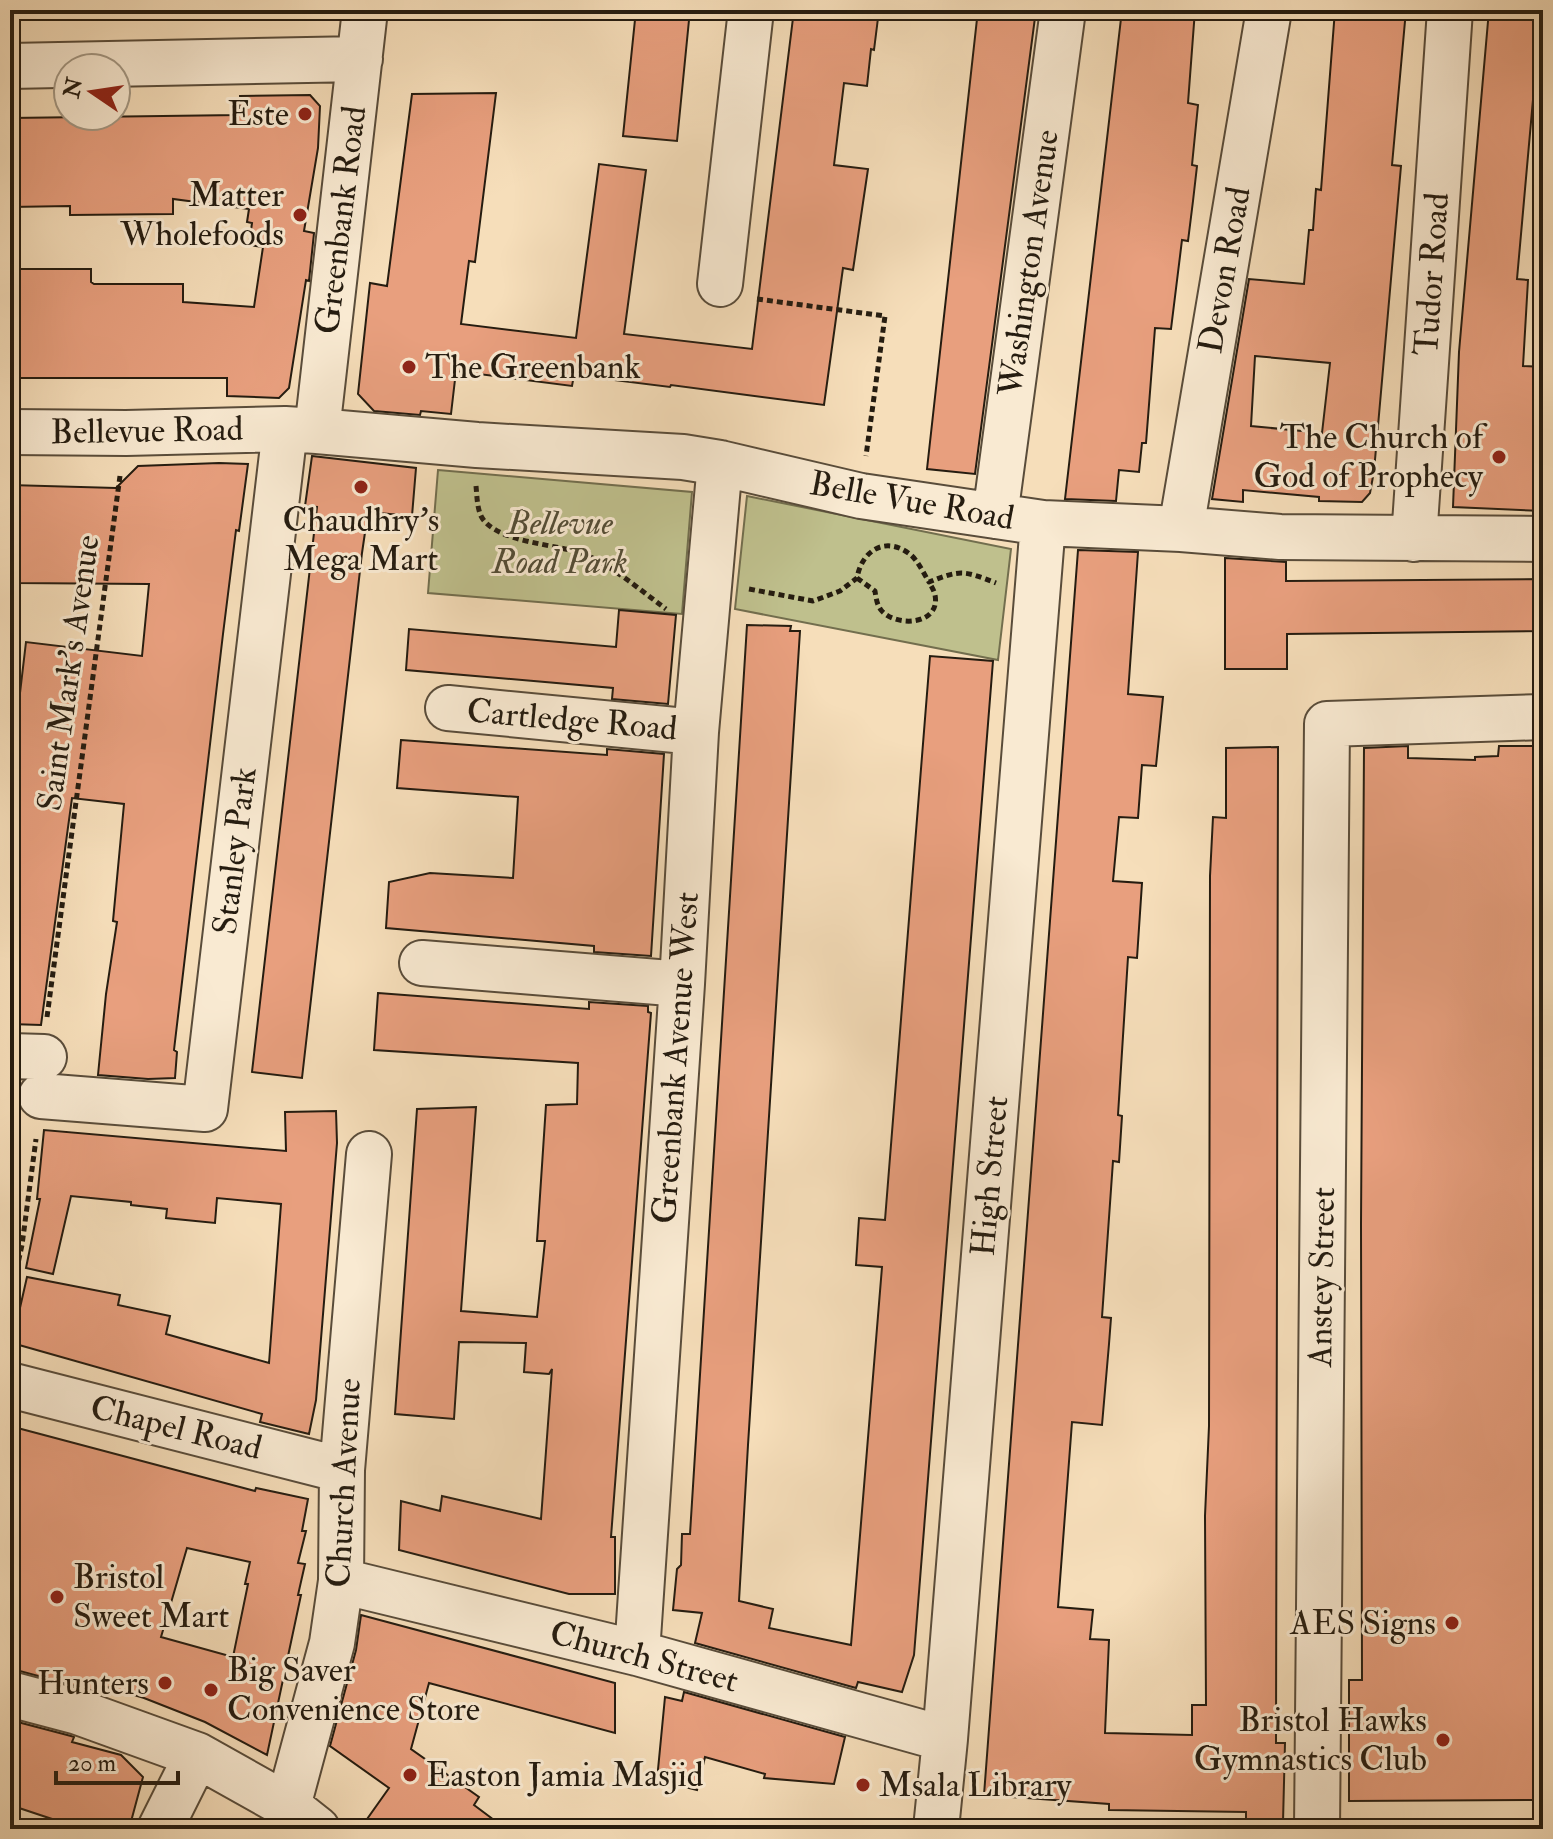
<svg xmlns="http://www.w3.org/2000/svg" width="1553" height="1839" font-family="'IM FELL Double Pica',serif">
<rect width="100%" height="100%" fill="#f6deba"/>
<filter id="stains"><feTurbulence type="fractalNoise" baseFrequency=".0025" numOctaves="4"/><feColorMatrix values="0 0 0 0 .2 0 0 0 0 .09 0 0 0 0 .02 0 0 0 .5 -.17"/></filter>
<radialGradient id="worn" r=".72"><stop offset=".6" stop-color="#630" stop-opacity="0"/><stop offset="1" stop-color="#630" stop-opacity=".3"/></radialGradient>
<!-- green -->
<path fill="#bfc08d" stroke="#726e4e" stroke-width="2" d="M438,470l254,22 -10,122 -254,-21z
M747,496l264,53 -13,111 -263,-51z"/>
<!-- building -->
<path fill="#e89f7e" stroke="#251c10" stroke-width="2" fill-rule="evenodd" d="M636,10h54l-13,131 -54,-5z
M794,10h85l-5,40 -3,-1 -4,37 -23,-3 -10,82 34,4 -15,101 -10,-2 -19,137 -153,-20 -1,2 -96,-12 -2,11 -116,-15 -5,43 -30,-3 -1,4 -46,-4 -16,-17 12,-111 17,3 25,-192 84,-1 -21,169 -6,-1 -8,63 115,14 23,-174 47,6 -22,164 128,15z
M978,10h58l-61,464 -48,-5z
M1122,10h73l-7,93 10,2 -6,60 5,1 -4,35 -5,40 -6,-1 -11,89 -16,-1 -9,115h-4l-3,29 -20,-2 -3,31 -51,-2z
M1335,10h71l-14,155 9,1 -27,305 -4,22 -8,9 -43,-1v-4l-76,-7v12l-31,-3 37,-220 55,5 5,-54h4l3,-41 5,1zM1255,356l75,7 -8,70 -71,-7z
M1489,10h52l-24,269 11,1 -5,86 20,1v144l-90,-4 6,-155z
M310,95l10,11 -2,42 -14,83 10,2 -5,48 -3,-1 -17,108 -10,10 -52,-2v-18h-217v-109h81v13l3,2h89v18l71,5 9,-60 -14,-2 3,-22 -5,-1 2,-13 -76,-10v15l-103,1v-9l-60,1v-89l229,-3 1,-19z
M312,456l104,12 -4,48 -44,-4 -6,41 -60,525 -50,-6 65,-565 -12,-1z
M219,463l29,1 -9,67 -3,-1 -13,104 -49,416 3,2 -2,26 -27,1 -50,-4 8,-81 11,-72 -4,-1 11,-117 -52,-6 -31,227 -31,-1v-280h4l12,-102 116,14 7,-72 -135,-1 2,-42h-6v-56l106,3 22,-22z
M1078,550l60,2 -10,142 35,3 -7,69 -14,-1 -4,53 -19,-1 -6,64 29,2 -5,75 -9,-1 -10,158 4,1 -3,46 -6,-1 -11,156 9,1 -2,26 -7,81 -30,-3 -14,185 35,3 -3,29 19,1 -4,93 87,2v-30h14l-1,-189 4,-90 1,-550 3,-59 13,1v-70l52,-1 -2,996h9l-2,79h-37v-10l-137,-2v-6l-125,-9z
M1225,558l61,4v19l257,-2v52l-256,3v35h-62z
M619,610l57,5 -8,89 -56,-5 1,-11 -207,-18 3,-41 207,18z
M747,625l44,1 -1,5h10l-52,814 -9,156 34,8 -4,19 82,17 31,-378 -26,-2 3,-47 26,2 45,-564 63,5 -79,994 -12,37 -44,-10 -2,6 -161,-45 7,-30 -29,-3 4,-41 4,-4 1,-31h8z
M401,740l206,15v-6l57,5 -13,202 -57,-4v-6l-208,-18 3,-46 41,-9 83,5 5,-81 -121,-9z
M1408,746v12l67,2v-3l23,-1 1,-10h39l-3,838h8v95h-7l1,121 -188,1v-121h13l-1,-456 3,-476z
M378,993l211,16v-7l59,4v6l3,1 -40,524h4v57h-46l-170,-44 2,-49 39,10 2,-15 99,23 11,-150 -3,5 -25,-2 2,-29 -67,-1 -5,77 -59,-5 22,-305 59,-2 -15,204 76,6 8,-76h-8l9,-136 31,-1 1,-41 -204,-13z
M336,1111l1,32 -21,257 -7,34 -49,-12 2,-8 -250,-71 15,-66 93,18 -2,10 52,11 -4,18 103,29 12,-159 -64,-6 -2,25 -49,-5 1,-9 -36,-4v-3l-60,-6 -18,78 -27,-6 14,-69h-3l7,-69 242,21 -1,-39z
M10,1426l245,65 1,-3 52,11 -6,32h4l-8,32 7,1 -7,31h3l-34,160 -62,-33 -61,-24 -47,-14 -3,7 -78,-21h-6zM187,1548l63,14 -5,22h3l-15,73 -72,-20z
M361,1615l254,68v50l-186,-50 -18,66 68,48 -5,8 32,24h-146l29,-41 -59,-42 26,-96z
M684,1692l161,45 -11,47 -70,-6 1,-4 -60,-17 -8,33 -40,-10 8,-83 17,4z
M10,1720l61,16 3,1 -2,5 49,13 22,22 -14,52h-67l2,-6 -54,-18z"/>
<g fill="none" stroke-linecap="round" stroke-linejoin="round">
<defs>
<path id="minor" d="M10,66l350,-7
M720,284l31,-274
M317,431l48,-421
M10,432l116,1 159,-4 32,2 160,14 206,12 37,6 141,33 182,27 138,6 99,8 263,2
M995,516l68,-506
M1181,529l88,-519
M1414,539l36,-529
M448,708l248,24
M422,963l260,21
M10,1056l34,1
M41,1096l164,13 80,-680
M10,1385l332,85
M341,1581l296,72 308,86
M637,1653l45,-669 14,-252 24,-269
M10,1694l68,18 119,43 91,51 29,23
M288,1806l44,-163 9,-62 1,-111 27,-316
M160,1829l37,-74
M936,1829l9,-90 98,-1216
M1317,1829l10,-1105 216,-7"/>
</defs>
<!-- minor casing -->
<use href="#minor" stroke="#594c3a" stroke-width="48"/>
<!-- path -->
<path stroke="#251c10" stroke-width="5" stroke-dasharray="6 4" stroke-linecap="butt" d="M757,299l128,17 -19,140
M476,486c1,10 1,21 5,30 14,27 77,28 103,38 30,13 56,36 82,55
M857,578l18,13c1,7 2,14 6,19 15,18 60,15 54,-15 -1,-5 -4,-9 -6,-13
M749,589l64,12 27,-10 17,-13c5,-28 29,-43 54,-23 7,6 13,19 18,27 32,-13 36,-11 67,1
M47,1017l73,-541
M10,1300l12,-55 14,-106"/>
<!-- minor -->
<use href="#minor" stroke="#f9ead2" stroke-width="44"/>
</g>
<!-- markers -->
<g fill="#8f2418" stroke="#f9ead2" stroke-width="3">
<circle cx="305" cy="114" r="8"/>
<circle cx="300" cy="215" r="8"/>
<circle cx="409" cy="367" r="8"/>
<circle cx="1499" cy="457" r="8"/>
<circle cx="361" cy="487" r="8"/>
<circle cx="57" cy="1597" r="8"/>
<circle cx="1452" cy="1623" r="8"/>
<circle cx="165" cy="1683" r="8"/>
<circle cx="211" cy="1690" r="8"/>
<circle cx="1443" cy="1740" r="8"/>
<circle cx="410" cy="1775" r="8"/>
<circle cx="863" cy="1785" r="8"/>
</g>
<g text-anchor="middle" dominant-baseline="central" stroke-width="6" stroke-linejoin="round" paint-order="stroke">
<!-- poi labels -->
<g font-size="34" fill="#251c10" stroke="#f9ead2" text-anchor="end">
<text x="289" y="114">Este</text>
<text x="284" y="195">Matter<tspan x="284" dy="39">Wholefoods</tspan></text>
<text x="425" y="367" text-anchor="start">The Greenbank</text>
<text x="1483" y="437">The Church of<tspan x="1483" dy="39">God of Prophecy</tspan></text>
<text x="361" y="520" text-anchor="middle">Chaudhry's<tspan x="361" dy="39">Mega Mart</tspan></text>
<text x="73" y="1577" text-anchor="start">Bristol<tspan x="73" dy="39">Sweet Mart</tspan></text>
<text x="1436" y="1623">AES Signs</text>
<text x="227" y="1670" text-anchor="start">Big Saver<tspan x="227" dy="39">Convenience Store</tspan></text>
<text x="149" y="1683">Hunters</text>
<text x="1427" y="1720">Bristol Hawks<tspan x="1427" dy="39">Gymnastics Club</tspan></text>
<text x="426" y="1775" text-anchor="start">Easton Jamia Masjid</text>
<text x="879" y="1785" text-anchor="start">Msala Library</text>
</g>
<!-- street labels -->
<g font-size="34" fill="#251c10" stroke="#f9ead2">
<text transform="translate(341 220) rotate(-83)">Greenbank Road</text>
<text transform="translate(1029 263) rotate(-82)">Washington Avenue</text>
<text transform="translate(1225 270) rotate(-80)">Devon Road</text>
<text transform="translate(1432 274) rotate(-86)">Tudor Road</text>
<text transform="translate(147 431) rotate(-1)">Bellevue Road</text>
<text transform="translate(912 501) rotate(10)">Belle Vue Road</text>
<text transform="translate(69 673) rotate(-82)">Saint Mark's Avenue</text>
<text transform="translate(572 720) rotate(5)">Cartledge Road</text>
<text transform="translate(235 851) rotate(-83)">Stanley Park</text>
<text transform="translate(676 1058) rotate(-86)">Greenbank Avenue West</text>
<text transform="translate(990 1176) rotate(-85)">High Street</text>
<text transform="translate(1322 1277) rotate(-89)">Anstey Street</text>
<text transform="translate(176 1428) rotate(14)">Chapel Road</text>
<text transform="translate(344 1483) rotate(-87)">Church Avenue</text>
<text transform="translate(644 1657) rotate(15)">Church Street</text>
</g>
<!-- park labels -->
<g font-size="34" font-style="italic" fill="#534d36" stroke="#f9ead2">
<text x="560" y="523">Bellevue<tspan x="560" dy="39">Road Park</tspan></text>
</g>
</g>
<!-- margin -->
<rect width="1553" height="1839" fill="none" stroke="#f6deba" stroke-width="40"/>
<rect x="12" y="12" width="1529" height="1815" fill="none" stroke="#251c10" stroke-width="4"/>
<rect x="20" y="20" width="1513" height="1799" fill="none" stroke="#251c10" stroke-width="2"/>
<!-- north arrow -->
<g transform="translate(92 92) rotate(283)"><circle r="38" fill="#f9ead2" stroke="#a49884" stroke-width="2"/>
<path d="M0-6L14 30L0 20L-14 30Z" fill="#8f2418"/>
<text y="-12" font-size="22" font-weight="bold" text-anchor="middle" fill="#251c10">N</text>
</g>
<!-- scale -->
<path d="M56 1771v12h122v-12" fill="none" stroke="#251c10" stroke-width="4"/>
<text x="68" y="1771" font-size="24" fill="#251c10" stroke="#f9ead2" stroke-width="6" paint-order="stroke">20 m</text>
<rect width="100%" height="100%" filter="url(#stains)"/>
<rect width="100%" height="100%" fill="url(#worn)"/>
</svg>
